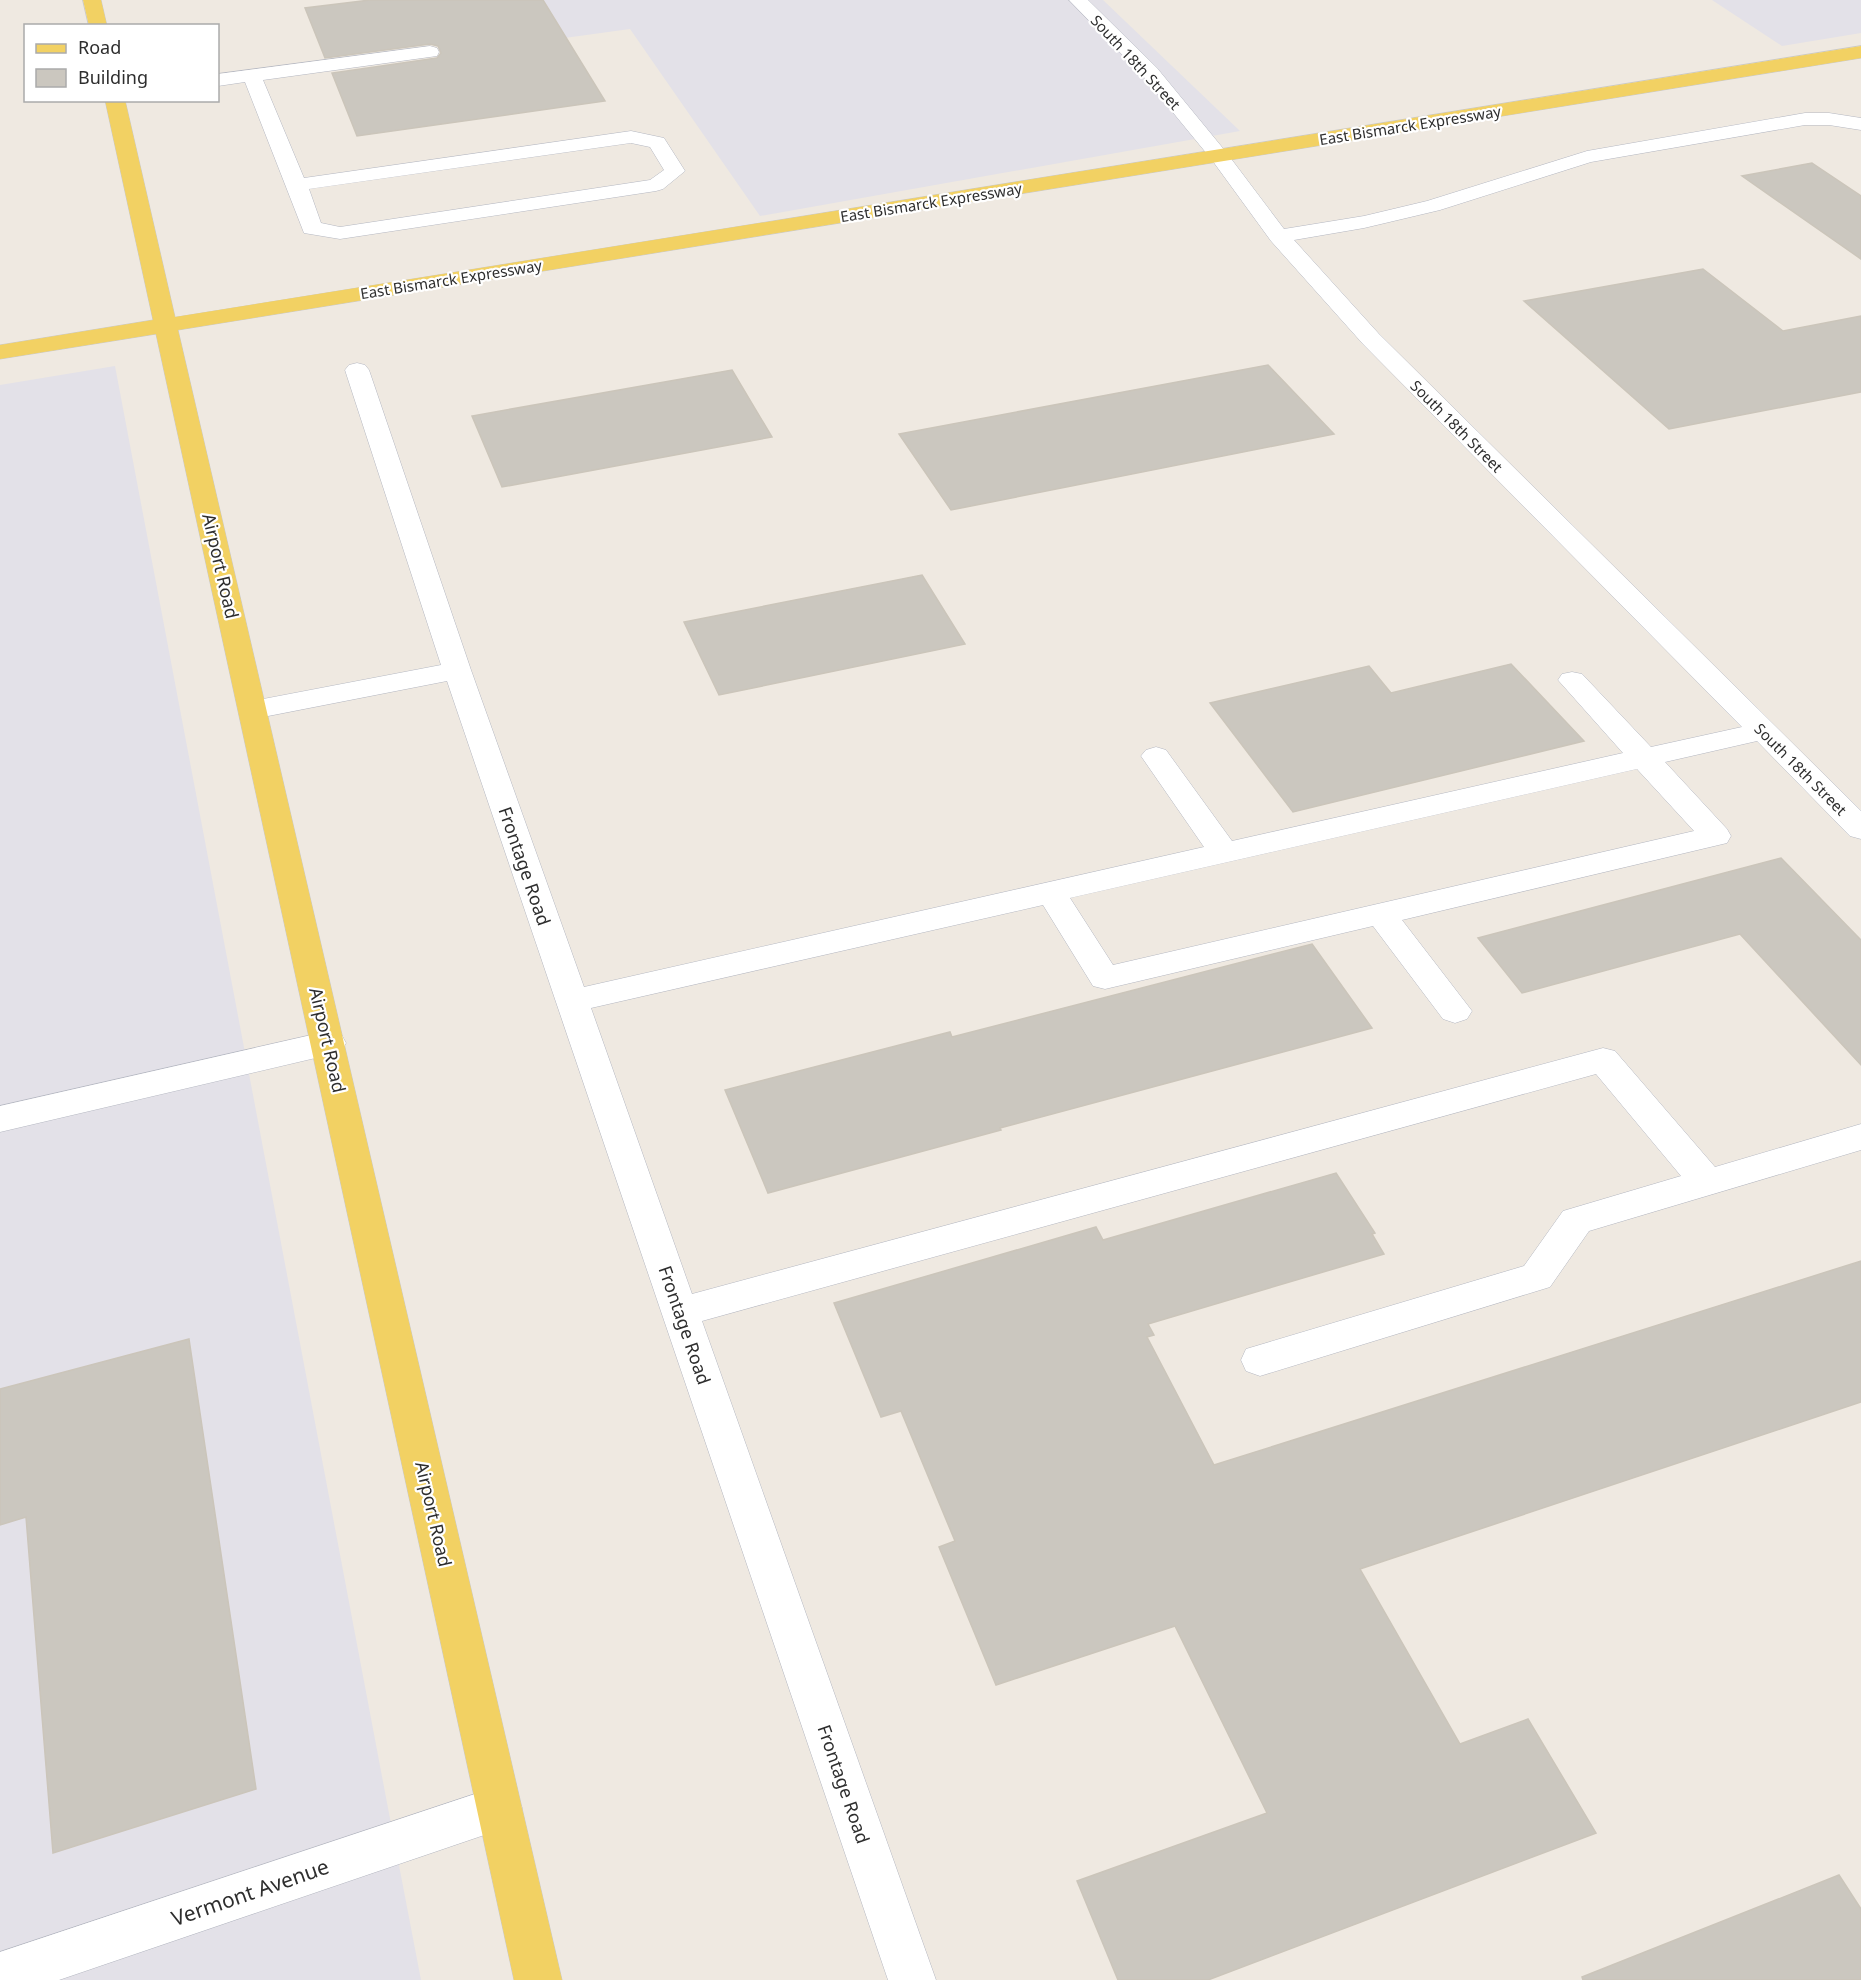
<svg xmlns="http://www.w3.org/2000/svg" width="1861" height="1980" font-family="'Noto Sans',sans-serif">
<rect width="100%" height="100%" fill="#efe9e1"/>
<!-- industrial -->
<path fill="#e3e1e8" d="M502,0h601l137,131 -480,85 -130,-187 -102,14z
M1712,0h149v33l-79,13z
M115,366l273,1442 33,172h-421v-1595z"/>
<!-- building -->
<path fill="#cbc7bf" stroke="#cbc5ba" stroke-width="1.5" d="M370,0h173l62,101 -248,35 -25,-63 105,-15 4,-5 -3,-7 -8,-2 -105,14 -20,-50z
M1812,163l49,33v63l-119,-83z
M1703,269l80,62 78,-15v76l-192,37 -145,-128z
M1268,365l66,69 -383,76 -52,-76z
M732,370l40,67 -270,50 -30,-71z
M922,575l43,69 -246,51 -35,-73z
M1511,664l73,77 -291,71 -83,-109 159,-37 22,27z
M1781,858l80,82v125l-121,-131 -218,59 -44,-55z
M1312,944l60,84 -372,100 1,2 -233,63 -43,-103 225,-58 2,5z
M1336,1173l39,60 -3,1 12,20 -236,70 6,11 -7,2 67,128 647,-204v141l-501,167 100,175 68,-25 68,114 -388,147h-90l-41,-99 190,-68 -92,-187 -179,59 -57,-138 16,-6 -54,-130 -20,6 -47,-114 262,-76 7,13z
M189,1339l67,450 -203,64 -27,-336 -26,8v-136z
M1839,1875l22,34v71h-278l-1,-3z"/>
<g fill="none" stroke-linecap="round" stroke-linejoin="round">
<defs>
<path id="minor" d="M1069,0h19l69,68 69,84 58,77 80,-13 63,-15 160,-50 218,-38h24l32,5v12l-32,-5h-24l-214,37 -151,48 -76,18 -70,12 85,94 482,477v28l-11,-3 -93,-95 -92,21 62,67 4,7 -4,7 -325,77 70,91 -5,8 -12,4 -12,-4 -70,-93 -268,63 -12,-3 -50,-81 -452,103 101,286 911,-246 12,3 100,116 146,-43v26l-272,81 -39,56 -290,89 -14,-5 -5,-11 5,-11 278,-83 39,-55 118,-35 -85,-102 -894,247 234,659h-48l-441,-1299 -194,38 -10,-3 -4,-6 4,-6 10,-3 188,-36 -96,-295 4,-5 8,-2 8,2 4,5 102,300 113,317 620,-140 -63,-91 5,-6 10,-3 10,3 66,91 391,-88 -65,-73 4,-6 10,-2 10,2 69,73 91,-20 -379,-383 -92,-103 -59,-81 -69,-84zM1637,769l57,62 -581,134 -43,-67z
M430,46l7,2 2,4 -2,4 -174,24 41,98 327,-47 33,7 21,33 -22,18 -7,2 -316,48 -36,-6 -59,-151 -27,4v-12zM631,143l19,4 14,23 -14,10 -310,47 -19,-4 -12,-34z
M329,1031l12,3 5,9 -5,9 -341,80v-26z
M499,1786l16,7 7,15 -7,15 -16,7 -440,150h-59v-28z"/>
<path id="major" d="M83,0h18l6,26h-18z
M1861,46v12l-1683,272 384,1650h-48l-358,-1646 -156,25v-14l153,-25 -48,-220h20l50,217z"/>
</defs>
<!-- minor casing -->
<use href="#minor" stroke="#b4b7c1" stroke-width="1"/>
<!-- major casing -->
<use href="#major" stroke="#c9c9c9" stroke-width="1"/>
<!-- minor -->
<use href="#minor" fill="#fff" fill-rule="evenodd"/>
<!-- major -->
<use href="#major" fill="#f2d163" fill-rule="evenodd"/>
</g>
<g text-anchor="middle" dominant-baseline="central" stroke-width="4.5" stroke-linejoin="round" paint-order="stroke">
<!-- far-street labels -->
<g font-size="15" fill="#2e2e2e" stroke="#fff">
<text transform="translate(1136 62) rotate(47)">South 18th Street</text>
<text transform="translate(1410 125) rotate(-9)">East Bismarck Expressway</text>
<text transform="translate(931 202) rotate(-9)">East Bismarck Expressway</text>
<text transform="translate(451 279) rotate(-9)">East Bismarck Expressway</text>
<text transform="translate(1457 426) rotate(45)">South 18th Street</text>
<text transform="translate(1801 769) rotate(45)">South 18th Street</text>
</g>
<!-- street labels -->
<g font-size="18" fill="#2e2e2e" stroke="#fff">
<text transform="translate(221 566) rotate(77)">Airport Road</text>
<text transform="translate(525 866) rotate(71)">Frontage Road</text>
<text transform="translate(328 1040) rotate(77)">Airport Road</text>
<text transform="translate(685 1325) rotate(71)">Frontage Road</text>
<text transform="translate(434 1514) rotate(77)">Airport Road</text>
<text transform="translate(844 1784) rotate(71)">Frontage Road</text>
</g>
<!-- near-street labels -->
<g font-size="21" fill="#2e2e2e" stroke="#fff">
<text transform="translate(250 1892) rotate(-19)">Vermont Avenue</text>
</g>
</g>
<!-- legend -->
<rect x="24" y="24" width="195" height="78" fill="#ffffff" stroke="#ababab" stroke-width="1.5"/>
<rect x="36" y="44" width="30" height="9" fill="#f2d163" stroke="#ababab" stroke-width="1.5"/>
<text x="78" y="54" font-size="18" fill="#2e2e2e">Road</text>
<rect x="36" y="69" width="30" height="18" fill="#cbc7bf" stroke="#ababab" stroke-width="1.5"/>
<text x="78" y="84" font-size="18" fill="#2e2e2e">Building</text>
</svg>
